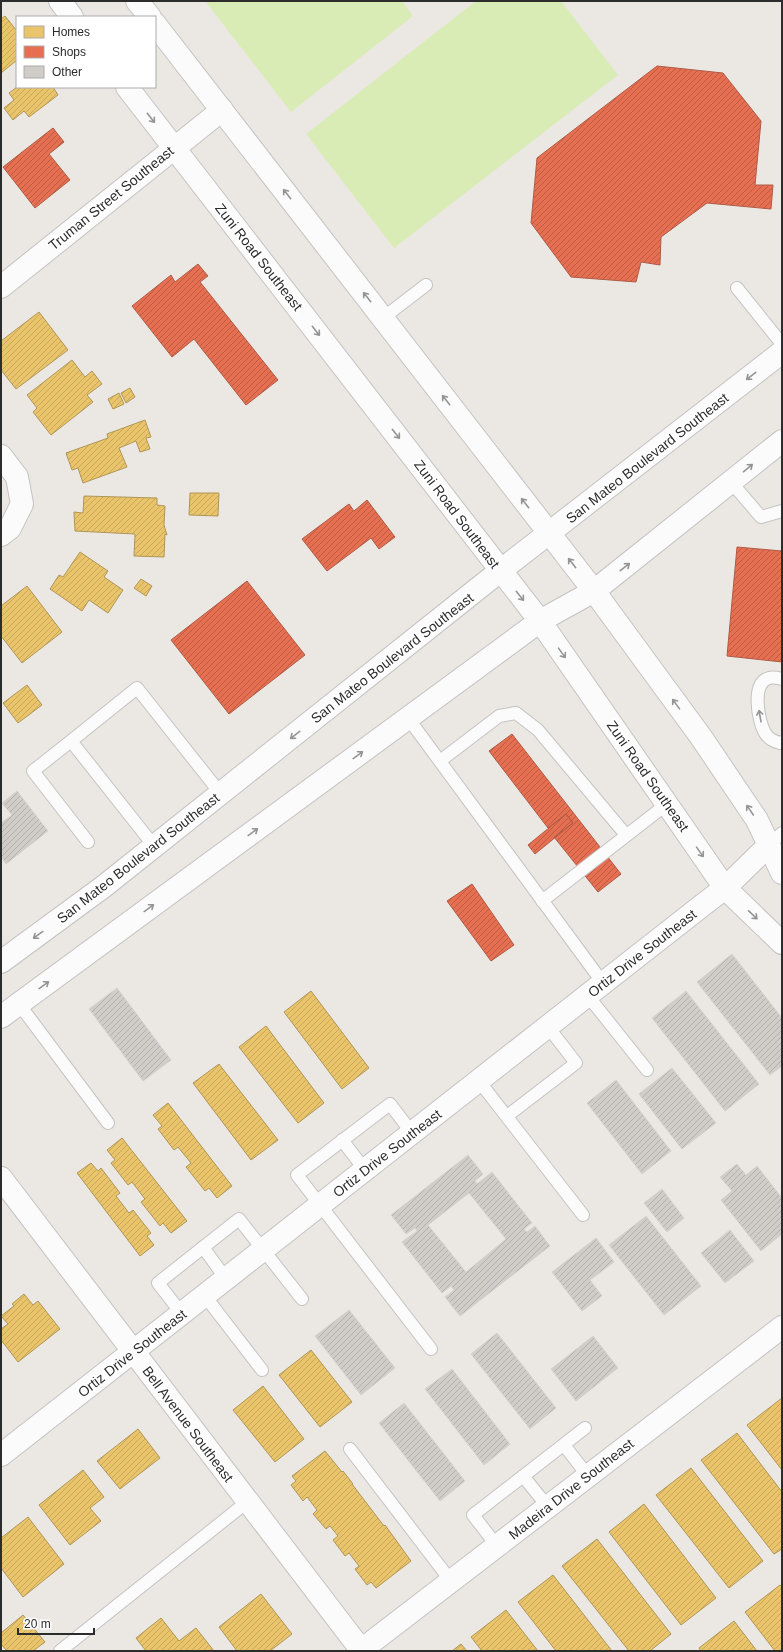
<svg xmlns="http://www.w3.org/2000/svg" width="783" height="1652" font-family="Arial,sans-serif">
<defs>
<pattern id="homes-hatch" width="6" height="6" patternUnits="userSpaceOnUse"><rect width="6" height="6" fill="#e9c46a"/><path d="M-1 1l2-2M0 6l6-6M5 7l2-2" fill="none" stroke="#c8a95c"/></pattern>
<pattern id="shops-hatch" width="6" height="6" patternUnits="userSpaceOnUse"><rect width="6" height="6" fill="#e76f51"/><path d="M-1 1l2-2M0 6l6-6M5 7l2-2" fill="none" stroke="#bb5b43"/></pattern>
<pattern id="building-hatch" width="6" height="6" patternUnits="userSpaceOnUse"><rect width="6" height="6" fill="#d0cdc9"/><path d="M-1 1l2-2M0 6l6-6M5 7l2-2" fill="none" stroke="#b3b0ad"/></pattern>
</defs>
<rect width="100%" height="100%" fill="#ebe7e2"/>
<!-- pitch -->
<path fill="#daecb6" d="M205,1h197l11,15 -122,96z
M476,1h85l57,74 -224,173 -88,-114z"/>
<!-- homes -->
<path fill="url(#homes-hatch)" stroke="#b09657" d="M5,16l12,15v29l-16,13v-54z
M17,87h36l5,8 -29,22 -5,-6 -11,9 -9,-12 10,-8 -5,-7z
M39,312l29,38 -52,39 -15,-19v-29z
M72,360l13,17 7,-6 10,13 -15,11 6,7 -42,33 -18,-23 4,-4 -10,-13z
M130,388l5,9 -9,6 -5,-10z
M119,393l5,11 -11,5 -5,-10z
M145,420l6,17 -5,1 4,11 -10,3 -4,-11 -17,7 8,19 -44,16 -5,-15 -6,2 -6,-17 42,-15 -1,-4z
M190,493h29l-1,23 -29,-1z
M84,496l73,2v7l8,1 -1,19 3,10 -2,-1 -1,23 -30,-1 1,-22 -60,-3 -1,-19 9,1z
M80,552l28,19 -4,6 19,13 -15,23 -19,-13 -7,11 -32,-22 9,-14 4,2z
M141,579l11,7 -6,10 -12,-8z
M27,586l35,46 -40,31 -21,-27v-30z
M27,685l15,20 -24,18 -15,-20z
M311,991l58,77 -27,21 -58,-77z
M266,1026l58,77 -26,20 -59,-76z
M219,1064l59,76 -27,20 -58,-77z
M168,1103l64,83 -15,12 -8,-10 -4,3 -19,-24 5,-4 -13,-16 -4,3 -16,-21 4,-3 -9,-11z
M122,1138l65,83 -16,12 -8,-10 -3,3 -19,-24 4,-3 -13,-17 -4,3 -17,-22 4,-3 -8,-10z
M91,1163l7,8 3,-3 19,25 -4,3 13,17 4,-3 18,23 -4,3 7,9 -14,11 -63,-83z
M24,1294l9,11 5,-4 22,28 -42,33 -17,-22v-11l7,-5 -7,-8 13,-10 -2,-2z
M311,1350l41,52 -32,25 -41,-52z
M263,1386l41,53 -29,23 -42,-52z
M782,1398v72l-35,-45z
M138,1429l22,29 -40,31 -23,-28z
M737,1433l45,59v57l-8,5 -73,-94z
M325,1451l17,21 1,-1 10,13h-1l32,42 1,-1 26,36 -35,27 -5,-6 -4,3 -12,-16 4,-3 -10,-13 -4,3 -12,-16 5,-4 -8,-10 -4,3 -13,-15 4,-4 -10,-13 -4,4 -12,-16 5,-4 -4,-5z
M691,1468l72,93 -34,27 -73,-93z
M83,1470l21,27 -14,11 11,13 -31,24 -31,-40z
M644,1504l72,94 -35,27 -72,-93z
M28,1517l36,47 -41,33 -22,-29v-30z
M597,1539l74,95 -21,17h-21l-67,-85z
M553,1575l59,76h-56l-38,-49z
M780,1585l2,2v64h-7l-30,-39z
M261,1594l31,40 -22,17h-33l-18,-24z
M506,1610l32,41h-56l-11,-14z
M23,1615l22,27 -12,9h-26l-6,-7v-11z
M161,1618l18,23 17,-13 18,23h-68l-10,-13z
M734,1621l23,30h-56l-2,-3z
M461,1644l6,7h-15z"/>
<!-- shops -->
<path fill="url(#shops-hatch)" stroke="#af5b46" d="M657,66l66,7 38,48 -6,64h18l-2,24 -64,-6 -46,34 -1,28 -19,-3 -5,20 -65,-5 -40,-54 6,-65z
M53,128l11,14 -15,12 21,26 -35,28 -32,-41z
M198,264l10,12 -8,6 78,98 -32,25 -52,-66 -22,18 -40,-51 39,-31 4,7z
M367,500l28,37 -16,12 -8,-11 -44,33 -25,-32 47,-35 5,7z
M737,547l45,4v111l-55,-6z
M247,581l58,74 -76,59 -58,-74z
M512,734l109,140 -23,18 -44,-55 19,-14 -7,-9 -18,14 -59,-77z
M566,814l7,9 -38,31 -7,-9z
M472,884l42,61 -23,16 -44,-60z"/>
<!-- building -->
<path fill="url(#building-hatch)" stroke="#d6d2ce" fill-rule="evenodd" d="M17,791l31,40 -42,33 -5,-7v-34l11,-8 -10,-12z
M732,954l50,64v48l-12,9 -73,-93z
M117,988l54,72 -28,21 -54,-72z
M686,991l73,93 -34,27 -73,-93z
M672,1068l44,55 -34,26 -43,-55z
M616,1080l55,71 -29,23 -55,-71z
M468,1155l15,19 -8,7 2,3 15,-12 40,51 -8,6 3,3 8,-6 15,20 -90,70 -15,-19 9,-7 -3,-4 -9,7 -40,-51 15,-11 -2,-3 -9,6 -15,-19zM469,1193l37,46 -40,33 -38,-47z
M737,1164l9,11 11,-9 25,32v20l-2,1 2,3v12l-21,17 -40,-51 11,-9 -12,-14z
M662,1189l22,29 -17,14 -23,-29z
M646,1216l55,70 -37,29 -55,-70z
M730,1230l24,31 -29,22 -24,-30z
M596,1238l18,24 -24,18 12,16 -20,15 -30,-39z
M349,1310l46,58 -34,27 -46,-59z
M497,1333l59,75 -26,21 -59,-75z
M593,1336l25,32 -42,33 -25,-32z
M452,1369l58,75 -26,21 -59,-76z
M404,1403l61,78 -25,20 -61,-78z"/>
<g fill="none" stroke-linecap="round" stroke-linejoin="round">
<defs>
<path id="lane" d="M737,288l45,56
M383,318l43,-33
M731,482l30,35 21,-6
M782,679c-4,-1 -9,-2 -13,-1 -18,5 -11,43 -4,55 4,6 8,8 15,10l2,-1
M408,718l195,265
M71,741l-38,30 55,71
M440,761l59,-45 17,-3 22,17 88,105
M769,845l13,-12
M154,846l-83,-105 66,-53 84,106
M542,901l125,-97
M588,996l59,74
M19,1004l89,119
M479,1081l104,134
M507,1116l69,-53 -28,-36
M412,1133l-22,-29 -93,71 134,174
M342,1140l23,30
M203,1247l23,32
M205,1296l57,74
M182,1314l-24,-31 81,-64 63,80
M564,1445l24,31
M350,1449l101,132
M523,1476l25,31
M497,1546l-24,-31 112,-87
M60,1651l187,-149"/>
<path id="street" d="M1,287l221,-177
M1,456l16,21 5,27 -12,24 -9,7
M1,1178l361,473
M1,1455l703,-551 21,-16 44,-43
M360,1651l422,-324"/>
<path id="secondary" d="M60,1l12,16
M137,1l13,16
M155,24l439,567 107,146 56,83 25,53
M127,87l413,534 185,267 57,55
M1,962l102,-75 397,-316 282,-219
M1,1017l539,-396 54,-30 188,-150"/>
</defs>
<!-- lane casing -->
<use href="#lane" stroke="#c4c3c3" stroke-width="14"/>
<!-- street casing -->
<use href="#street" stroke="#c4c3c3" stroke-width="24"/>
<!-- secondary casing -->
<use href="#secondary" stroke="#c4c3c3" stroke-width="24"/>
<!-- lane -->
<use href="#lane" stroke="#fcfbfb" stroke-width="12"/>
<!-- street -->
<use href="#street" stroke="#fcfbfb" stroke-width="22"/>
<!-- secondary -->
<use href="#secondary" stroke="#fcfbfb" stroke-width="22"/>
</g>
<!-- one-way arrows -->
<defs><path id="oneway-shaft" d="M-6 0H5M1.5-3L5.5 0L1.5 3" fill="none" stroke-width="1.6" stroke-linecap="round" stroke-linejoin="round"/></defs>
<g stroke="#949494">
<use href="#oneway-shaft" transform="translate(151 118) rotate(52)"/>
<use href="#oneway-shaft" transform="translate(287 194) rotate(-128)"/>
<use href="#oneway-shaft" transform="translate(367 297) rotate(-128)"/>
<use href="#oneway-shaft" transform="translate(316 331) rotate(52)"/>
<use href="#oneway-shaft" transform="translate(751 376) rotate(142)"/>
<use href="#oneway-shaft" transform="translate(446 400) rotate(-128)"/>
<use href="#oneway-shaft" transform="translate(396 434) rotate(52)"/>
<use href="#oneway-shaft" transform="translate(748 468) rotate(-39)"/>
<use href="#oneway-shaft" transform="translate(525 503) rotate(-128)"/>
<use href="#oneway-shaft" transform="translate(572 563) rotate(-128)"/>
<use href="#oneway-shaft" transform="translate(625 567) rotate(-38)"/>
<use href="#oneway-shaft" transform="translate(520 596) rotate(51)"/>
<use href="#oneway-shaft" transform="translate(562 653) rotate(55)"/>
<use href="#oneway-shaft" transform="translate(676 704) rotate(-126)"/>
<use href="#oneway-shaft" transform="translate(760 716) rotate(-100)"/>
<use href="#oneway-shaft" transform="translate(295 735) rotate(142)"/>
<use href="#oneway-shaft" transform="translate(358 755) rotate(-36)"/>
<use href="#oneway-shaft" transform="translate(750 810) rotate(-124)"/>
<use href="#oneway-shaft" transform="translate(253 832) rotate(-36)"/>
<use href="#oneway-shaft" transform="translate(700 852) rotate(55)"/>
<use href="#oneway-shaft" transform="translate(149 908) rotate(-36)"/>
<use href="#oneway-shaft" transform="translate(753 915) rotate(44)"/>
<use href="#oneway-shaft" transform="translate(38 935) rotate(144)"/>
<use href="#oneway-shaft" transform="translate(44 985) rotate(-36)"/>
</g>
<g text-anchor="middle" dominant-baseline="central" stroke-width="4" stroke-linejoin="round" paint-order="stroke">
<!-- street labels -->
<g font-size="14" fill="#2c2c2c" stroke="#fff">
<text transform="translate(111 198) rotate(-39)">Truman Street Southeast</text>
<text transform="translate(259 257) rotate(52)">Zuni Road Southeast</text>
<text transform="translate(647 458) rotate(-38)">San Mateo Boulevard Southeast</text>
<text transform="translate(457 514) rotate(53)">Zuni Road Southeast</text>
<text transform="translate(392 658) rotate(-38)">San Mateo Boulevard Southeast</text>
<text transform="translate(648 776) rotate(55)">Zuni Road Southeast</text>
<text transform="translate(138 858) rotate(-38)">San Mateo Boulevard Southeast</text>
<text transform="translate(642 953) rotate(-38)">Ortiz Drive Southeast</text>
<text transform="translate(387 1153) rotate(-38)">Ortiz Drive Southeast</text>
<text transform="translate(132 1353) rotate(-38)">Ortiz Drive Southeast</text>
<text transform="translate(188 1424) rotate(53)">Bell Avenue Southeast</text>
<text transform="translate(571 1489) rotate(-38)">Madeira Drive Southeast</text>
</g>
</g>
<!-- border -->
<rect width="783" height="1652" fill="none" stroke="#2c2c2c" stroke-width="4"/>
<!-- legend -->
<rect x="16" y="16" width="140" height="72" fill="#ffffff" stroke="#ababab"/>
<rect x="24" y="26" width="20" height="12" fill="#e9c46a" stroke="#ababab"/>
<text x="52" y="36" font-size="12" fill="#2c2c2c">Homes</text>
<rect x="24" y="46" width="20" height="12" fill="#e76f51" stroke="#ababab"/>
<text x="52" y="56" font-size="12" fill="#2c2c2c">Shops</text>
<rect x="24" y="66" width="20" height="12" fill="#d0cdc9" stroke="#ababab"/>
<text x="52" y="76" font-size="12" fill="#2c2c2c">Other</text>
<!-- scale -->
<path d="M18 1628v6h76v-6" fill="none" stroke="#2c2c2c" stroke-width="2"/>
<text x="24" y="1628" font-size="12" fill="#2c2c2c" stroke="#ffffff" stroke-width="3" paint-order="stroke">20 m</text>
</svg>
